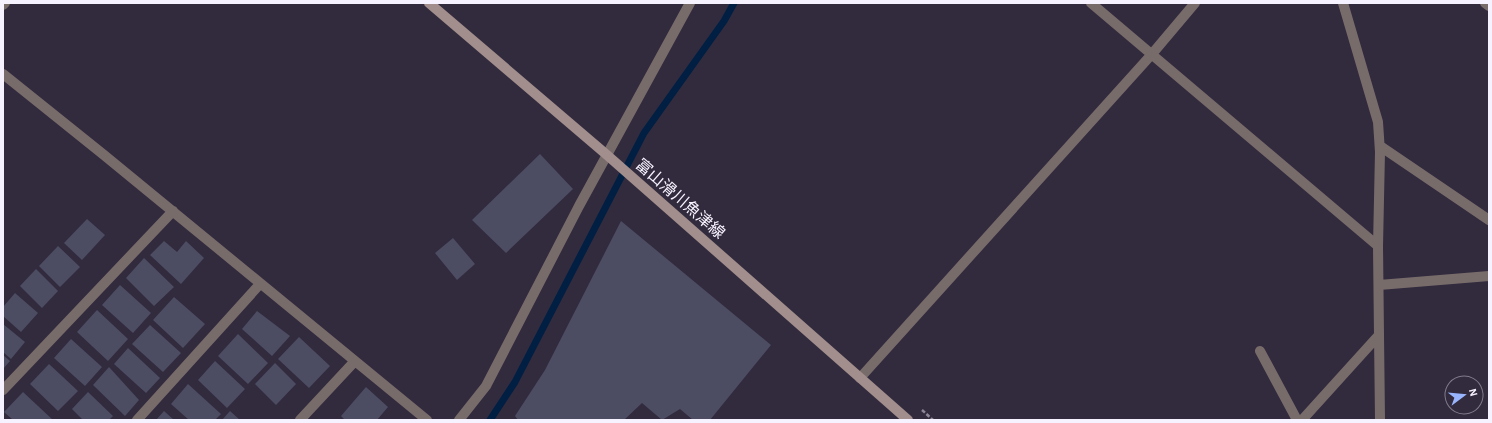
<svg xmlns="http://www.w3.org/2000/svg" width="1492" height="423" font-family="'Alegreya Sans','Noto Sans JP',sans-serif">
<rect width="100%" height="100%" fill="#322b3e"/>
<g fill="none" stroke-linecap="round" stroke-linejoin="round">
<!-- stream -->
<path stroke="#011f43" stroke-width="7" d="M490,420l25,-38 129,-249 80,-112 10,-18"/>
</g>
<!-- building -->
<path fill="#4c4c62" d="M540,154l33,35 -67,64 -34,-33z
M87,219l18,16 -23,25 -18,-17z
M621,221l150,124 -61,75h-17l-13,-11 -18,11 -20,-17 -18,17h-106l-3,-4 30,-46z
M453,238l22,26 -18,16 -22,-27z
M164,241l13,11 9,-11 18,17 -23,26 -31,-29z
M58,246l22,21 -20,20 -21,-21z
M144,258l30,29 -20,19 -28,-28z
M36,269l22,22 -16,17 -22,-22z
M120,285l31,28 -18,20 -31,-28z
M15,293l23,20 -17,19 -18,-16v-9z
M174,297l31,27 -22,24 -30,-28z
M97,310l31,29 -20,22 -31,-29z
M257,311l33,25 -18,20 -30,-27z
M3,324l22,18 -14,17 -8,-7z
M150,325l31,28 -18,19 -31,-28z
M238,334l30,29 -20,21 -30,-28z
M299,337l31,29 -21,22 -31,-29z
M71,339l31,28 -17,19 -31,-28z
M128,348l32,30 -14,15 -32,-29z
M3,355l7,6 -7,8z
M215,361l30,28 -18,19 -29,-28z
M275,363l21,21 -20,21 -21,-21z
M49,364l29,27 -20,20 -28,-27z
M109,367l30,33 -14,16 -32,-31z
M188,384l33,30 -6,6h-26l-18,-16z
M366,387l22,20 -11,13h-32l-4,-4z
M23,392l30,28h-40l-9,-8z
M88,392l25,24 -4,4h-26l-11,-11z
M164,411l10,9h-18z
M230,411l10,9h-18z"/>
<g fill="none" stroke-linecap="round" stroke-linejoin="round">
<!-- path -->
<path stroke="#8d8797" stroke-width="2.5" stroke-dasharray="4 2" stroke-linecap="butt" d="M922,410l11,10"/>
<!-- street -->
<path stroke="#786c6b" stroke-width="10" d="M1091,3l287,243
M1485,3l4,3
M3,5l2,-2
M3,74l101,81 323,265
M1380,146l109,74
M1379,285l110,-9
M1379,335l1,85
M1260,351l37,69
M860,378l292,-324 43,-51
M3,390l170,-179
M137,420l123,-136
M300,420l55,-59
M459,420l27,-34 93,-180 111,-203
M1302,420l77,-85 -1,-89 2,-94 -2,-30 -35,-119"/>
<!-- secondary -->
<path stroke="#a28e8c" stroke-width="10" d="M429,3l178,152 301,265"/>
</g>
<g text-anchor="middle" dominant-baseline="central" stroke-width="3" stroke-linejoin="round" paint-order="stroke">
<!-- street labels -->
<g font-size="16" fill="#f7f2ff" stroke="#322b3e">
<text transform="translate(680 199) rotate(41)">富山滑川魚津線</text>
</g>
</g>
<!-- border -->
<rect width="1492" height="423" fill="none" stroke="#f7f2ff" stroke-width="8"/>
<!-- north arrow -->
<g transform="translate(1464 395) rotate(74)"><circle r="19" fill="#322b3e" stroke="#817b8b"/>
<path d="M0-3L7 15L0 10L-7 15Z" fill="#99b5fd"/>
<text y="-6" font-size="11" font-weight="bold" text-anchor="middle" fill="#f7f2ff">N</text>
</g>
</svg>
